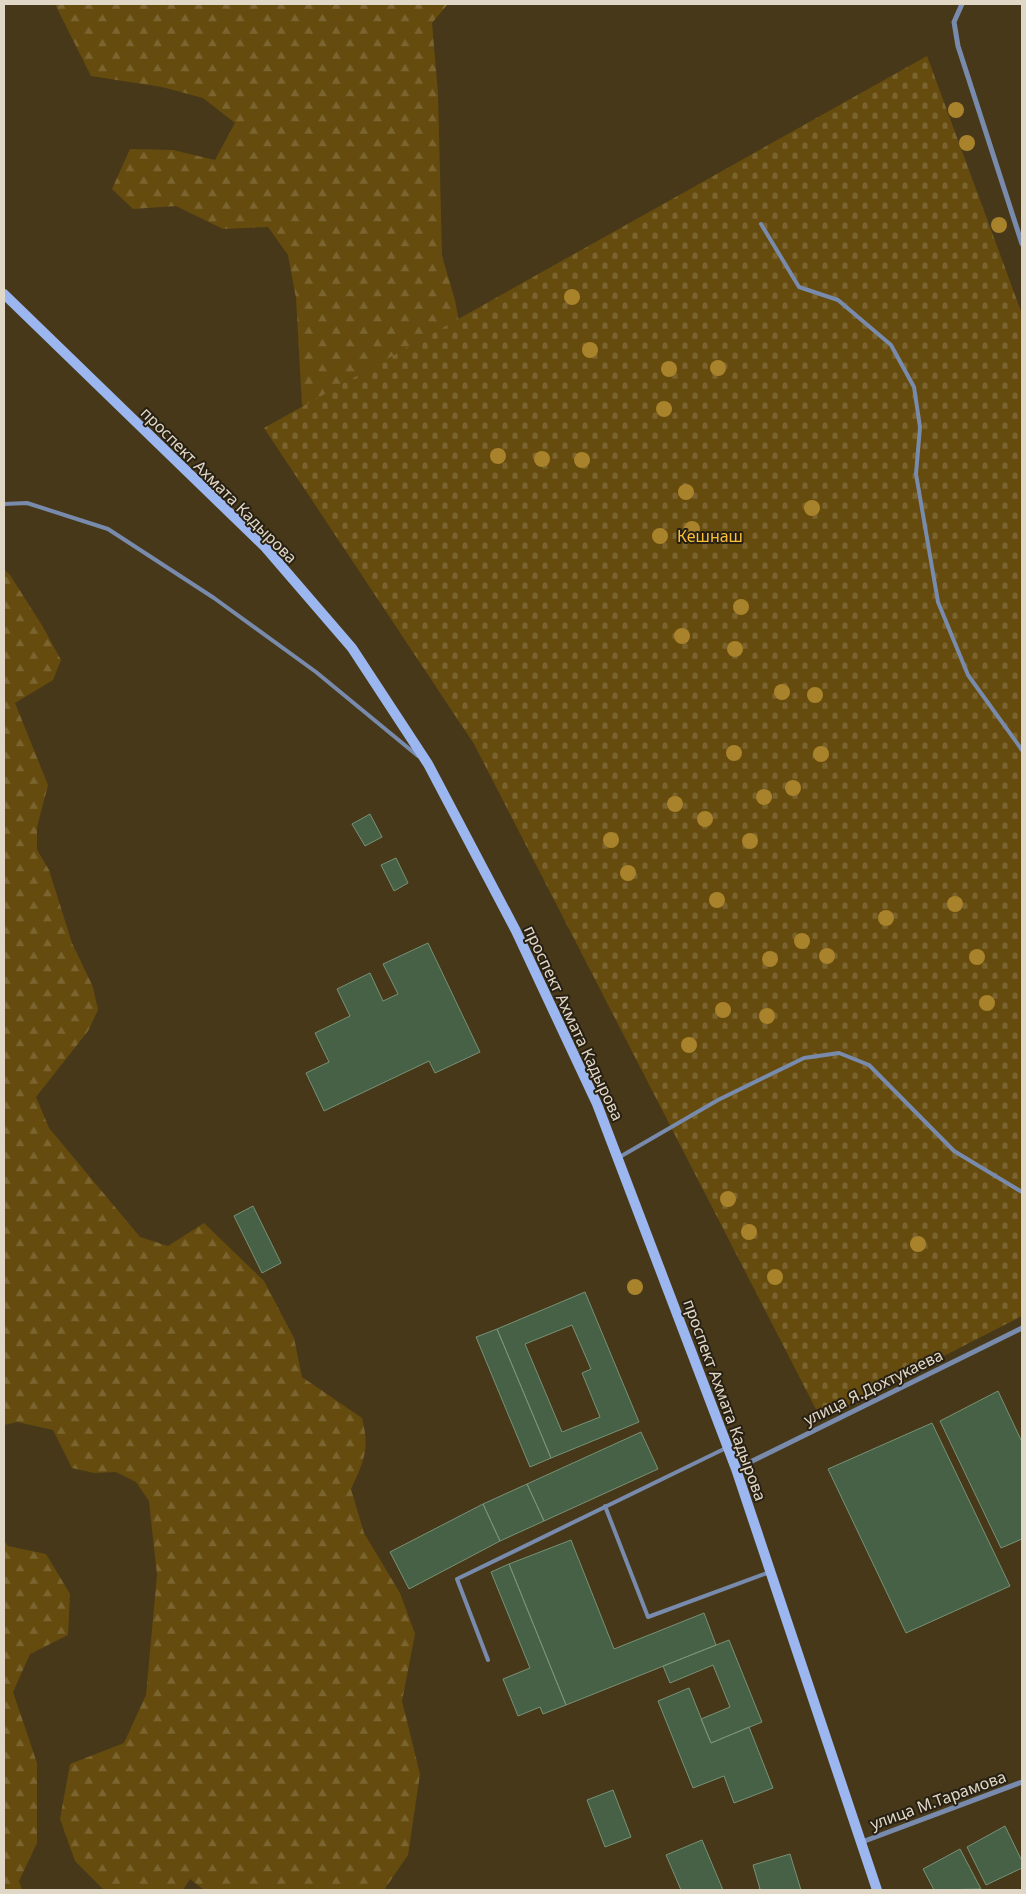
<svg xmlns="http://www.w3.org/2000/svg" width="1026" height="1894" font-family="'Noto Sans',sans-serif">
<defs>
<pattern id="forest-firs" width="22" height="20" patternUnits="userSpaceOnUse" patternTransform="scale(1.25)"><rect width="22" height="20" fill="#654b0d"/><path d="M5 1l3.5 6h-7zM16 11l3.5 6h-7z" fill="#7b642f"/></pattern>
<pattern id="cemetery-stones" width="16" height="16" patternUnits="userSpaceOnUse" patternTransform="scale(1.25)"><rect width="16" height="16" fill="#654b0d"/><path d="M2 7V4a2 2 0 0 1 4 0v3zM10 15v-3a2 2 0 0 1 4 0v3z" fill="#7b642f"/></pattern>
</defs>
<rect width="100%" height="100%" fill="#473819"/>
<!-- forest -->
<path fill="url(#forest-firs)" d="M55,4h393l-16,19 6,70 4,163 13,44 7,38 -121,84 -39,-17 -6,-107 -8,-43 -20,-28 -45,2 -47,-23 -43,3 -21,-20 18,-40 43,1 42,10 20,-37 -32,-25 -41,-11 -71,-11z
M4,569l6,6 33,52 18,33 -8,20 -38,23 33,82 -11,42v23l12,20 23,73 21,44 5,23 -10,21 -52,66 13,31 91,109 28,9 36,-23 60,58 30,57 8,39 60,41c8,31 2,43 -11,71l13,44 36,60 15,41 -13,67 18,73 -12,81 -24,35h-180l-14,-11 -7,11h-79l-29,-29 -15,-42 10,-55 54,-21 22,-48 11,-120 -8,-74 -13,-19 -20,-10 -22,1 -22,-5 -19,-38 -36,-8 -13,3z
M4,1540l4,6 38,8 24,40 -2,41 -38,19 -17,38 24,71v80l-18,38 3,9h-18z"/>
<!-- cemetery -->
<path fill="url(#cemetery-stones)" d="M927,56l95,258v1002l-201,103 -347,-675 -210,-316z"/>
<!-- building -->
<path fill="#476147" stroke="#779276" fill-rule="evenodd" d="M370,814l12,23 -17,9 -13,-22z
M396,858l12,25 -14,8 -13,-26z
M428,943l52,109 -45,21 -6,-12 -105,50 -18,-38 23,-11 -14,-29 35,-17 -13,-27 33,-16 13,28 15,-7 -15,-30z
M253,1206l28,57 -19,10 -28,-57z
M585,1292l54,130 -88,36 -54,-129zM572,1325l19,44 -9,4 18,44 -38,15 -37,-88z
M497,1329l54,129 -21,9 -54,-130z
M998,1391l24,51v97l-21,9 -61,-127z
M932,1423l78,163 -104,47 -78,-164z
M641,1432l17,37 -114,52 -17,-37z
M527,1484l17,37 -44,20 -17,-37z
M483,1504l17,37 -91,48 -19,-37z
M571,1540l43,109 90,-36 12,32 -150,60 -57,-141z
M509,1564l57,141 -23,9 -3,-7 -22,9 -15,-37 27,-11 -39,-96z
M729,1640l33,82 -51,21 -10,-24 29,-12 -17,-42 -43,18 -7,-17z
M689,1688l22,55 38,-16 24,61 -39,15 -10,-27 -31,12 -35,-87z
M613,1790l18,47 -26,10 -18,-47z
M1005,1826l17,35v7l-36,17 -19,-38z
M702,1840l21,50h-42l-15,-35z
M960,1849l21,40 -47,1 -11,-21z
M790,1854l11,36h-45l4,-1 -7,-24z"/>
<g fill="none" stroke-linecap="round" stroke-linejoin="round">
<!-- service -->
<path stroke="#798bad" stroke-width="4" d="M761,224l38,63 39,13 53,45 23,42 6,40 -4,47 22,128 30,73 54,75
M4,504l23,-1 81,26 106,69 102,74 102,84
M618,1158l100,-58 86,-42 35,-5 30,12 85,86 68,41
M605,1506l43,111 122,-45
M488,1660l-31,-81 269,-131"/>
<!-- minor -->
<path stroke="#798bad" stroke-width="5" d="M962,4l-8,18 4,24 64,198
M736,1469l286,-141
M862,1842l160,-60"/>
<!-- secondary -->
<path stroke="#9cb7ef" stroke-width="10" d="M4,294l261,253 87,101 76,116 88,167 81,173 139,365 141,421"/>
</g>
<!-- trees -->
<g fill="#a9832b">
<circle cx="956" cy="110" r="8"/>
<circle cx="967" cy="143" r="8"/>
<circle cx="999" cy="225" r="8"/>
<circle cx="572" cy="297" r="8"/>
<circle cx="590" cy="350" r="8"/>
<circle cx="718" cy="368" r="8"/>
<circle cx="669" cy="369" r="8"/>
<circle cx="664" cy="409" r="8"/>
<circle cx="498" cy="456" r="8"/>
<circle cx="542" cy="459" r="8"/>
<circle cx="582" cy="460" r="8"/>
<circle cx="686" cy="492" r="8"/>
<circle cx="812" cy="508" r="8"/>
<circle cx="692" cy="529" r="8"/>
<circle cx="660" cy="536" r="8"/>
<circle cx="741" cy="607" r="8"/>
<circle cx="682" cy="636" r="8"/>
<circle cx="735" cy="649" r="8"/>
<circle cx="782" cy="692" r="8"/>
<circle cx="815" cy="695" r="8"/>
<circle cx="734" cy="753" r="8"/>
<circle cx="821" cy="754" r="8"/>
<circle cx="793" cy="788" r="8"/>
<circle cx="764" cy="797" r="8"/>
<circle cx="675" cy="804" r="8"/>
<circle cx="705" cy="819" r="8"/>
<circle cx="611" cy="840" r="8"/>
<circle cx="750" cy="841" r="8"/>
<circle cx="628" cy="873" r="8"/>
<circle cx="717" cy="900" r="8"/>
<circle cx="955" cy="904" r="8"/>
<circle cx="886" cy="918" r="8"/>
<circle cx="802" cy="941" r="8"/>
<circle cx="827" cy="956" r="8"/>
<circle cx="977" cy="957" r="8"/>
<circle cx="770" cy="959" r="8"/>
<circle cx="987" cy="1003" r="8"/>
<circle cx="723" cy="1010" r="8"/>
<circle cx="767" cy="1016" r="8"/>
<circle cx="689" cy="1045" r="8"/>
<circle cx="728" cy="1199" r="8"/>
<circle cx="749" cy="1232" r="8"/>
<circle cx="918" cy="1244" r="8"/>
<circle cx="775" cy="1277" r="8"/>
<circle cx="635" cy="1287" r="8"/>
</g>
<g text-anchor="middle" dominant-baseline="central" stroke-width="4" stroke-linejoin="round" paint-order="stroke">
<!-- street labels -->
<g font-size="16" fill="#e0d7c6" stroke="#272013">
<text transform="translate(219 485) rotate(45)">проспект Ахмата Кадырова</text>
<text transform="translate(574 1023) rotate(65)">проспект Ахмата Кадырова</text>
<text transform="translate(873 1387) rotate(-26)">улица Я.Дохтукаева</text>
<text transform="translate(725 1400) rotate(70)">проспект Ахмата Кадырова</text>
<text transform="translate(938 1800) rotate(-20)">улица М.Тарамова</text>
</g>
<!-- park labels -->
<g font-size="16" fill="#fac03a" stroke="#272013">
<text x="710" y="536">Кешнаш</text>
</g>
</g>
<!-- border -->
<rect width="1026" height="1894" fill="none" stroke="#e0d7c6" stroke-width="10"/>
</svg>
